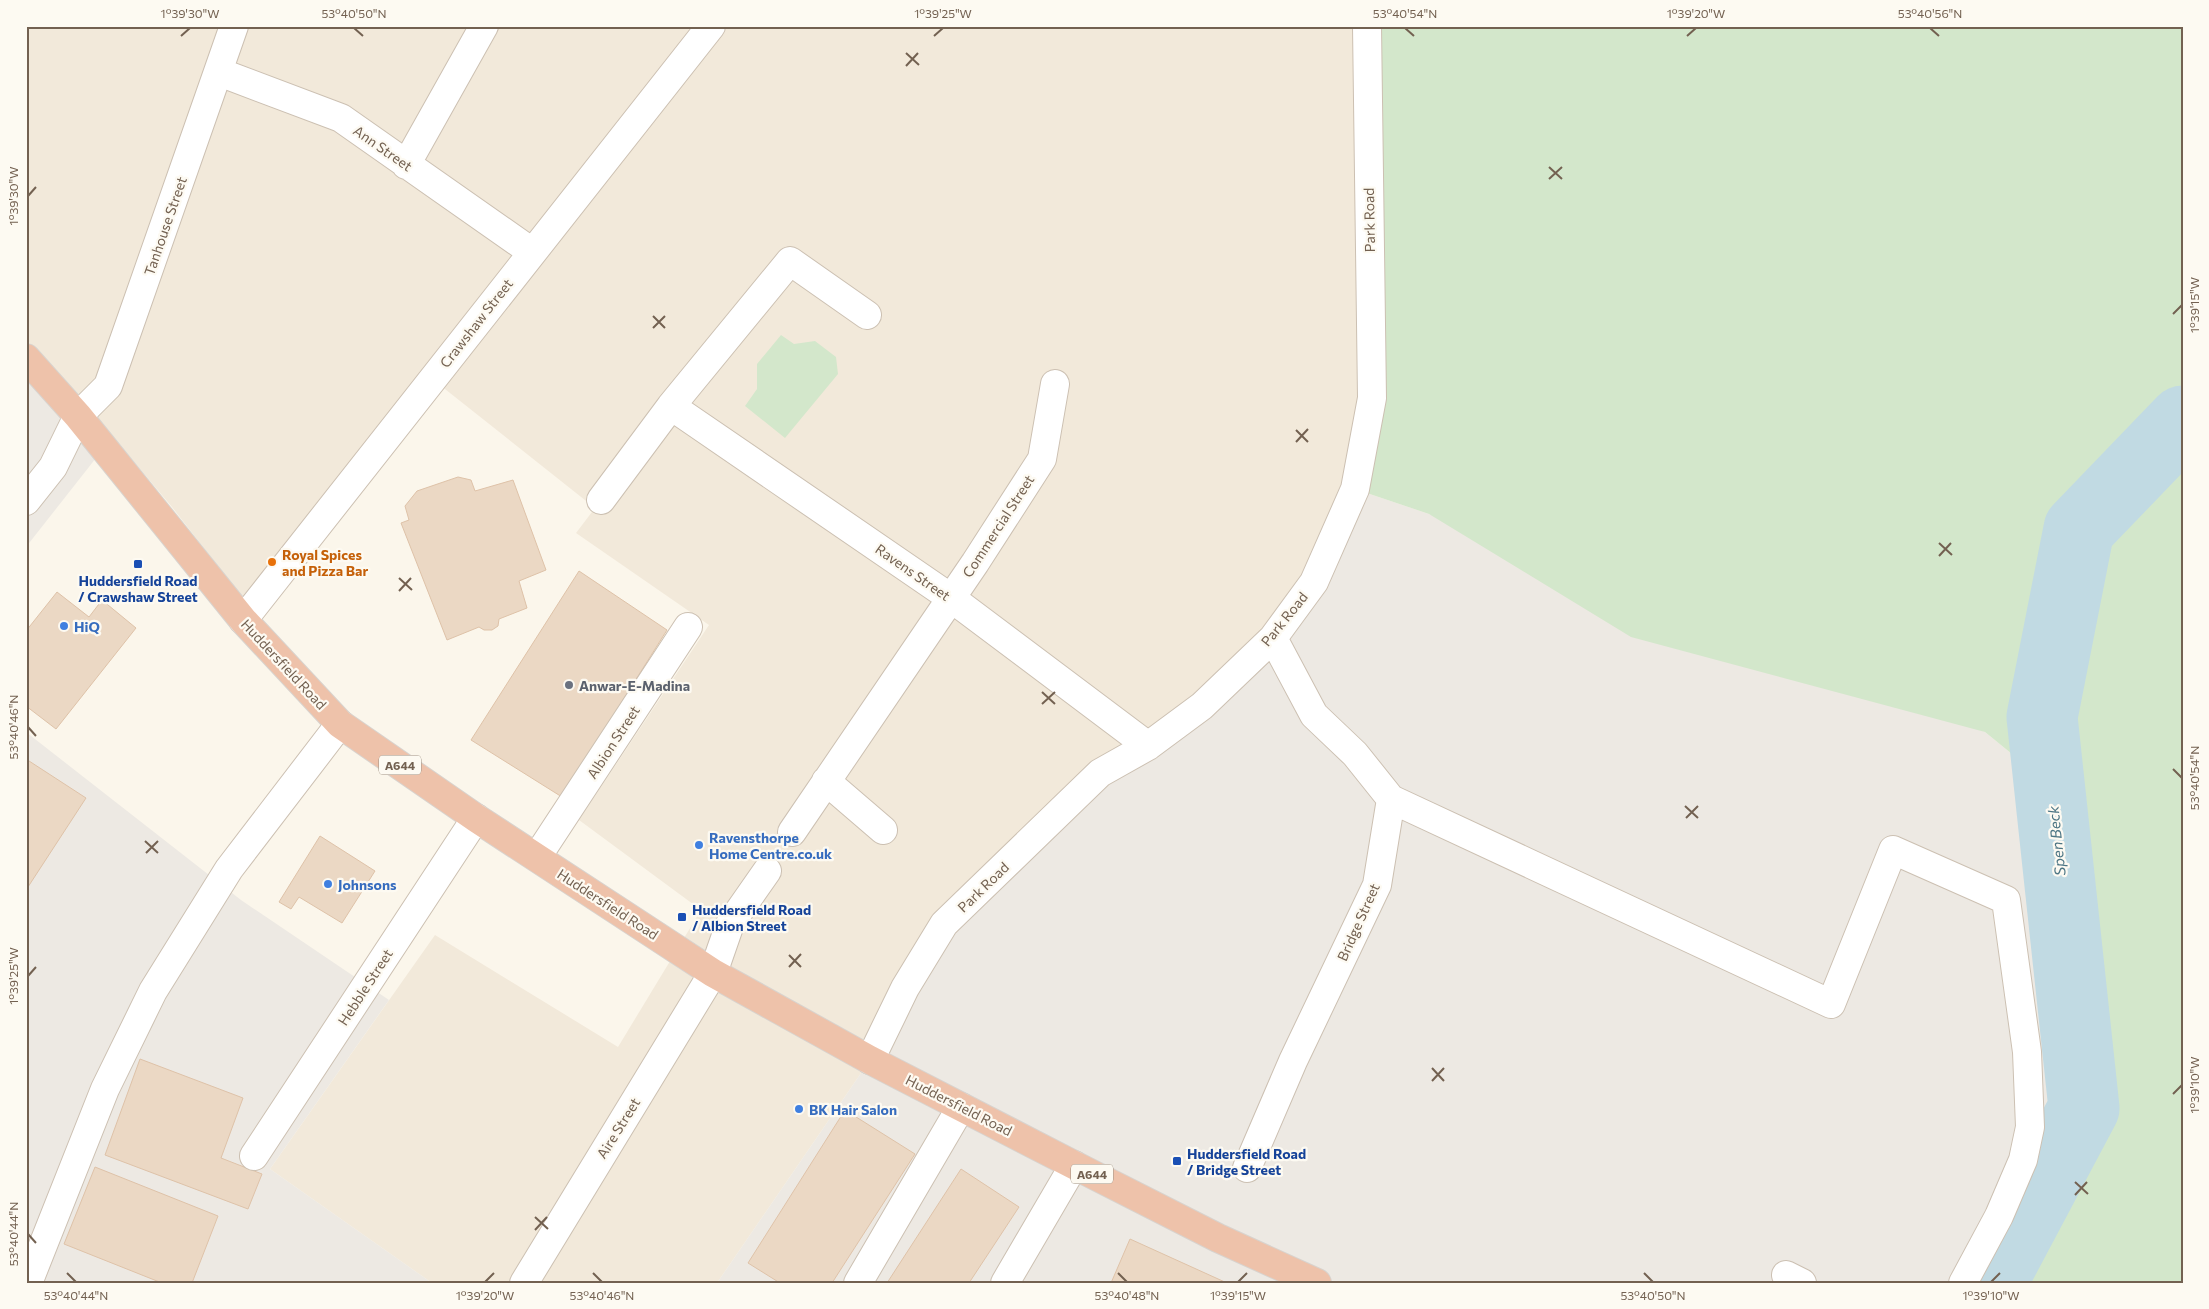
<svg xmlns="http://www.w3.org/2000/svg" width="2209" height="1309" font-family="Commissioner,sans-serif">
<rect width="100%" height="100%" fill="#fbf6eb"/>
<!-- residential -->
<path fill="#f2e9da" d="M26,26h1341l5,372 -58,184 -444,478 -153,223h-285l-162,-114 165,-234 183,112 83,-137 -122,-90 130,-195 -133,-92 19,-25 -169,-134 -180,228 -74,-95 -94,-112 -52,-56z"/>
<!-- industrial -->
<path fill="#ede9e3" d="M26,374l70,84 -70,89z
M1355,489l74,25 556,218 38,31 49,349 -95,171h-1260l153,-223 74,-136 329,-286z
M26,732l215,168 148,100 -119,169 162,114h-406z"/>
<!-- green -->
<path fill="#d3e7cb" d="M1367,26h816v1257h-206l95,-171 -49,-349 -38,-31 -354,-95 -202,-123 -74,-25 17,-91z
M781,335l13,9 21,-3 21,16 2,17 -53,64 -40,-32 12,-17v-25z"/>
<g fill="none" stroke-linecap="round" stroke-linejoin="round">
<!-- river -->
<path stroke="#c1dae3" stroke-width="71" d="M1991,1283l93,-175 -42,-391 37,-188 104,-108"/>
</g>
<!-- building -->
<path fill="#ebd8c4" stroke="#dec2a8" d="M458,477l13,3 4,11 38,-11 33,90 -27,11 8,27 -28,11 -1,7 -6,4h-8l-5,-3 -32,13 -46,-117 8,-3 -4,-14 12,-15z
M579,571l88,59 -105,167 -91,-57z
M57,592l32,25 13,-17 34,28 -80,101 -30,-23v-75z
M26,759l60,39 -60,92z
M320,836l55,35 -33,52 -43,-26 -8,12 -12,-7z
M140,1059l103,39 -22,60 41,16 -14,35 -143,-54z
M845,1110l70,44 -83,129h-52l-32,-20z
M95,1167l123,49 -26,67h-30l-98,-39z
M961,1169l58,38 -50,76h-82z
M1130,1239l97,44h-116z"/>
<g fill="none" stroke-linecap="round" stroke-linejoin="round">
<defs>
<path id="minor" d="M219,72l122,46 191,134
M406,165l78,-139
M671,406l280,192 197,148
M601,500l70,-94 119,-145 77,54
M26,501l27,-34 25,-51 30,-30 126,-360
M243,620l468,-594
M826,781l57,49
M1391,799l440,205 62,-154 113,50 21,152 3,75 -7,33 -24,56 -36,67
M792,832l183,-269 67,-104 13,-75
M537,857l151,-230
M870,1060l35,-72 39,-64 156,-151 48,-27 54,-40 71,-68 41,-56 41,-93 17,-91 -5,-372
M254,1156l222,-338
M1247,1168l46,-107 84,-176 14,-86 -36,-45 -41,-39 -41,-77
M1786,1275l16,8
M28,1283l77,-194 48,-98 76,-122 111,-145
M524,1283l189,-310 17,-49 37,-53
M858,1283l103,-176
M1005,1283l69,-118"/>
<path id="highway" d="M26,358l52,58 165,204 97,104 136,94 237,155 157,87 204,105 144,73 99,45"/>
</defs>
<!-- minor casing -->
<use href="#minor" stroke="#ccc0b2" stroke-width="30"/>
<!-- highway casing -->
<use href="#highway" stroke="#d8d3ce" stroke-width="30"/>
<!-- minor -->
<use href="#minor" stroke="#fff" stroke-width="28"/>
<!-- highway -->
<use href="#highway" stroke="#eec2aa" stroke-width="28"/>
</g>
<!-- ticks -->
<path fill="none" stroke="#736151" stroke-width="2" d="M354,28l9,8M1405,28l9,8M1930,28l9,8M181,36l9,-8M934,36l9,-8M1687,36l9,-8M906,53l13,12M906,66l12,-13M1549,167l13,12M1549,179l13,-12M28,196l8,-9M2173,314l9,-9M653,316l12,12M653,328l12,-12M1296,430l12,12M1296,442l12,-13M1939,543l13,12M1939,556l12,-13M399,578l13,12M399,591l12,-13M1042,692l13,12M1042,704l13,-12M28,727l8,9M2173,769l9,9M1685,806l13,12M1686,818l12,-12M145,841l13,12M146,853l12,-12M789,955l12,12M789,967l12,-13M28,976l8,-9M1432,1068l12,13M1432,1081l12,-13M2173,1094l9,-9M2075,1182l13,12M2075,1195l12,-13M535,1217l13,12M535,1230l12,-13M28,1234l8,9M67,1273l9,9M593,1273l9,9M1118,1273l9,9M1644,1273l9,9M485,1282l9,-9M1238,1282l9,-9M1991,1282l9,-9"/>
<!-- markers -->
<circle fill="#e8710a" stroke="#fdfaf2" stroke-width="2" cx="272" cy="562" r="5"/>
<g fill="#1a4fb4" stroke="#fdfaf2" stroke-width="2">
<rect x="133" y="559" width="10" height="10" rx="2.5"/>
<rect x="677" y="912" width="10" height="10" rx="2.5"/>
<rect x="1172" y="1156" width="10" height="10" rx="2.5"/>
</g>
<g fill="#3f7fe0" stroke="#fdfaf2" stroke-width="2">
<circle cx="64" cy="626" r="5"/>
<circle cx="699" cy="845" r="5"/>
<circle cx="328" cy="884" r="5"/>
<circle cx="799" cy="1109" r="5"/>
</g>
<circle fill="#6b7280" stroke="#fdfaf2" stroke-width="2" cx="569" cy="685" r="5"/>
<g text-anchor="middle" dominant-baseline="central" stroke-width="4.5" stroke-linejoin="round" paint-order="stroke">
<!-- shield labels -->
<g fill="#fdfaf2" stroke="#9c8f81" stroke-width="1">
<rect x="379" y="755.5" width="42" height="19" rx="4"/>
<rect x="1071" y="1164.5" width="42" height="19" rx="4"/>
</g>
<g font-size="12" font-weight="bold" fill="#736151">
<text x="400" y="765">A644</text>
<text x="1092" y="1174">A644</text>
</g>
<!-- street labels -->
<g font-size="14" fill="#736151" stroke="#fdfaf2">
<text transform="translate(383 148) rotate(35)">Ann Street</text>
<text transform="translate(1369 220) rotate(-91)">Park Road</text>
<text transform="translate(165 226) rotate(-71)">Tanhouse Street</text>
<text transform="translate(476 323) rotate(-52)">Crawshaw Street</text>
<text transform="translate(998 526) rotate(-57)">Commercial Street</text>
<text transform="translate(913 572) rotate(35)">Ravens Street</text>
<text transform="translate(1284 619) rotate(-51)">Park Road</text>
<text transform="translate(284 664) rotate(47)">Huddersfield Road</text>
<text transform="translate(613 742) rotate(-57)">Albion Street</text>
<text transform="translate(983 887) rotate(-44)">Park Road</text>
<text transform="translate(608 904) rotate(33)">Huddersfield Road</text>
<text transform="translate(1358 922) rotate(-66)">Bridge Street</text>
<text transform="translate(365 987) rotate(-57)">Hebble Street</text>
<text transform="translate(959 1105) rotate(27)">Huddersfield Road</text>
<text transform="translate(618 1128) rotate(-58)">Aire Street</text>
</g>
<!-- food labels -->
<g font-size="14" font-weight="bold" fill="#c56008" stroke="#fdfaf2" text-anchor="start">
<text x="282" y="554">Royal Spices<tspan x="282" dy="16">and Pizza Bar</tspan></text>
</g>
<!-- transit labels -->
<g font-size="14" font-weight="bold" fill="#164399" stroke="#fdfaf2" text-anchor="start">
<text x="138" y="580" text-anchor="middle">Huddersfield Road<tspan x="138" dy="16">/ Crawshaw Street</tspan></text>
<text x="692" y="909">Huddersfield Road<tspan x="692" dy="16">/ Albion Street</tspan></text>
<text x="1187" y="1153">Huddersfield Road<tspan x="1187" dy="16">/ Bridge Street</tspan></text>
</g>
<!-- shop labels -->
<g font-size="14" font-weight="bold" fill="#366cbe" stroke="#fdfaf2" text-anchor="start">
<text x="74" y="626">HiQ</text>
<text x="709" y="837">Ravensthorpe<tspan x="709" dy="16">Home Centre.co.uk</tspan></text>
<text x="338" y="884">Johnsons</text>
<text x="809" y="1109">BK Hair Salon</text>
</g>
<!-- worship labels -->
<g font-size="14" font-weight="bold" fill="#5b616d" stroke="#fdfaf2" text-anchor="start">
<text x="579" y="685">Anwar-E-Madina</text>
</g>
<!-- water labels -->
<g font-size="15" font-style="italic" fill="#4c7584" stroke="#fdfaf2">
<text transform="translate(2056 841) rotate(-96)">Spen Beck</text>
</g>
</g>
<!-- border -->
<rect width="2209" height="1309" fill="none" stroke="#fdfaf2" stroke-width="55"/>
<rect x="28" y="28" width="2154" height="1254" fill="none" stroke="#736151" stroke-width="2"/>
<g font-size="12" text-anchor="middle" fill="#736151">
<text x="190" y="18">1°39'30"W</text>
<text x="354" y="18">53°40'50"N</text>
<text x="943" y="18">1°39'25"W</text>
<text x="1405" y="18">53°40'54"N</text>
<text x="1696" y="18">1°39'20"W</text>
<text x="1930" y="18">53°40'56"N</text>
<text transform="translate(14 196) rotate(-90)" y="4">1°39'30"W</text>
<text transform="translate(2195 305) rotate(-90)" y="4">1°39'15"W</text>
<text transform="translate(14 727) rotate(-90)" y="4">53°40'46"N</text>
<text transform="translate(2195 778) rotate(-90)" y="4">53°40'54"N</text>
<text transform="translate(14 976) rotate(-90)" y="4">1°39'25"W</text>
<text transform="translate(2195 1085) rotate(-90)" y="4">1°39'10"W</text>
<text transform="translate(14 1234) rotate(-90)" y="4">53°40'44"N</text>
<text x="76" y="1300">53°40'44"N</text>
<text x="485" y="1300">1°39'20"W</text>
<text x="602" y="1300">53°40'46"N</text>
<text x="1127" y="1300">53°40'48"N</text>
<text x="1238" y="1300">1°39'15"W</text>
<text x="1653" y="1300">53°40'50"N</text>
<text x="1991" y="1300">1°39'10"W</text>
</g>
</svg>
